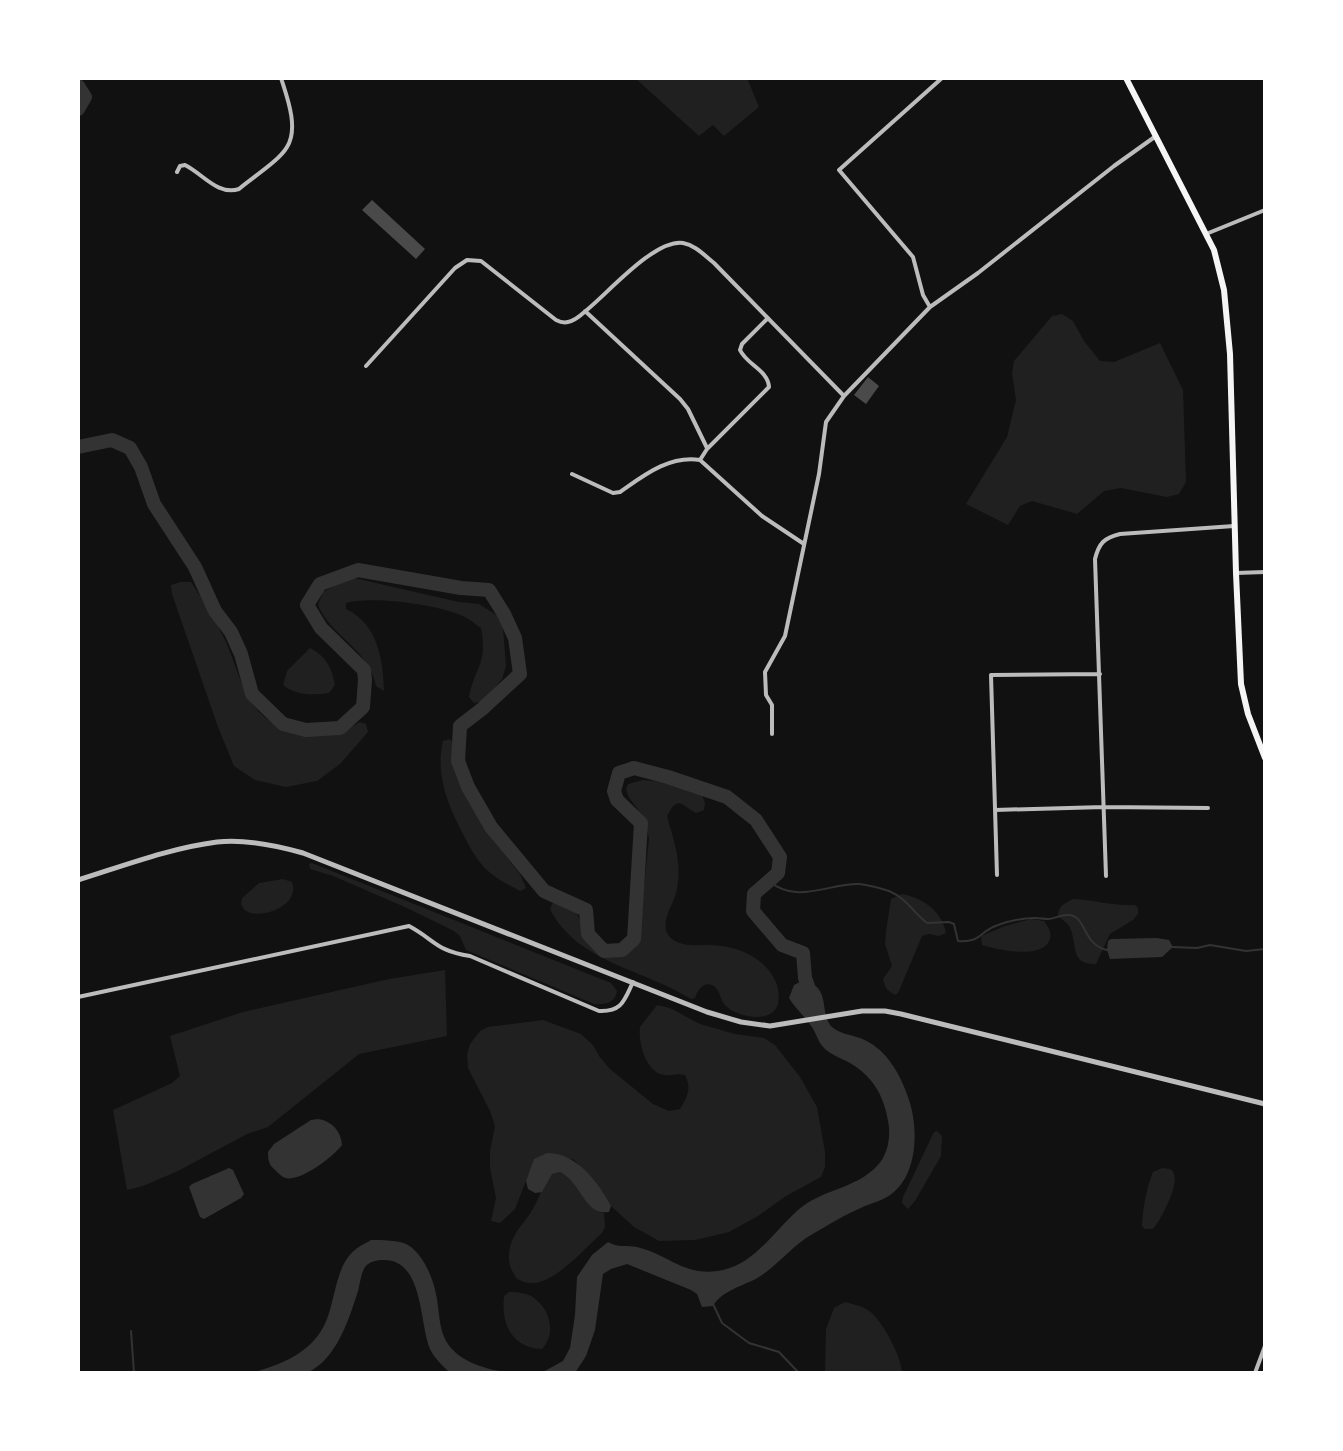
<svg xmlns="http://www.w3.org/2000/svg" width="1343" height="1451" font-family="'Fira Sans Condensed',sans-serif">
<rect width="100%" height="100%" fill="#111"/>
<!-- green -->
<path fill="#202020" d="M635,78h112l12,29 -35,29 -11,-11 -14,11z
M1062,314l11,7 11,20 16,20 14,1 46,-19 23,47 3,92 -7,12 -12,3 -46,-9 -17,3 -27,23 -45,-13 -12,5 -12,19 -42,-21 41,-67 9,-37 -4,-27 2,-12 38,-45z
M354,578l105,24 20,2 19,12 5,12 3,38 -4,13 -10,13 -9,9 -9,2 -5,-6c6,-31 19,-33 12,-69 -5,-3 -10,-8 -16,-11 -22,-12 -95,-22 -119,-14v6c32,15 37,50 38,82l-8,-5c-8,-39 -45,-49 -58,-81l5,-13 15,-9z
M180,582h11c13,19 25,39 35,60 8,19 14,40 24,58 22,37 75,45 110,22l6,2 2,8 -28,32 -23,17 -31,6 -31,-7 -21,-14 -16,-39 -46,-133 -1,-9z
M310,648c16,8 22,20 25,37l-6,8c-17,2 -32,3 -46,-8l4,-14z
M450,739l4,6 6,39 29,51 31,39 6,14 -6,3c-11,-6 -22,-11 -32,-20 -10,-9 -18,-23 -24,-35 -16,-30 -29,-61 -21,-95z
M643,780l22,2 37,13 3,8 -1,7 -8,3c-16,-9 -18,-18 -29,3 7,26 15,45 10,73 -3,17 -21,36 -5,50 11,8 24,6 36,6 24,0 51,9 64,30 6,9 8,18 6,29 -6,21 -42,13 -53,1 -4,-4 -5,-12 -8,-16 -10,-11 -19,-1 -22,9l-4,1c-47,-30 -114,-36 -141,-90l3,-7c27,-3 26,24 36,39 15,21 44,16 50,-8l10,-94c-2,-12 -6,-23 -13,-32 -5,-7 -8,-9 -10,-18l2,-5z
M312,863l299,120 6,8c-2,12 -11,14 -23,13l-128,-54 -6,-14 -6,-5 -47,-23 -74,-32 -23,-7 -1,-5z
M283,879l9,3c8,21 -23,35 -41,31 -7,-2 -7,-4 -10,-9l1,-6 17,-15z
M902,894c21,4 40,17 44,39l-7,3 -10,-2 -7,2 -23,55 -3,4c-9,-4 -11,-7 -13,-16l9,-13 -7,-22 1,-13 5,-32z
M1073,899c21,1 41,7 62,6l3,3v6l-5,6 -23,14 -14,30c-25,1 -19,-17 -25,-34 -2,-7 -8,-9 -13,-14 0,-10 7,-13 15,-17z
M1031,919l13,2c4,6 8,11 6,18 -6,21 -52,11 -68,6l-1,-9 24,-10z
M445,970l2,66 -88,18 -91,73 -21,7 -69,37 -35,15 -16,4 -14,-80 59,-27 8,-7 -10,-40 73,-24 146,-33z
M657,1005l13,3 30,16 35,10 29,4 11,7 25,32 17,30 8,45v15l-4,10 -35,19 -28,20 -29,16 -34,8 -36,1 -25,-14 -23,-21 -18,-26 -20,-21 -44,14 -14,36 -15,14 -9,-2 5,-23 -6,-30v-17l5,-25 -5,-15 -22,-43 -1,-14 3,-10 10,-13 8,-4 55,-7 38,14 12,11 6,11 11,13 43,35 16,7 11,-2c7,-11 12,-21 5,-34 -7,-2 -13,1 -20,0 -19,-2 -27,-32 -25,-48z
M937,1131l5,5 -1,20 -26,45 -7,8 -6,-6 1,-6 31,-65z
M1162,1168l8,1c2,1 4,3 4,5 5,11 -13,46 -21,55h-8l-3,-3c1,-18 4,-37 11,-54z
M560,1172c20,10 22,35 44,41l1,14 -3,6c-17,15 -49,53 -73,50 -4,0 -8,-3 -12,-4 -5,-8 -9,-14 -8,-24 1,-22 17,-32 26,-50 5,-9 8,-20 14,-28 4,-5 5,-4 11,-5z
M509,1292c8,0 19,1 25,6 17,12 22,36 8,51 -31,-1 -41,-26 -38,-53z
M845,1302c7,2 18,4 24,9 13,8 33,47 33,62h-77l1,-44 8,-21z"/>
<!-- water -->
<path fill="#333" d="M1157,938l12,2 4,7 -11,10 -52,2 -3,-9 1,-9 3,-2z
M800,982c33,0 18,32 32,45 6,6 19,8 28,11 25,9 40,35 48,59 11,30 11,81 -21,100 -7,4 -15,6 -22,9 -19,8 -37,19 -54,29 -19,11 -33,30 -52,42 -15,9 -37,13 -46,29l-11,1 -5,-13 -6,-4 -64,-26 -16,5 -8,5 -8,56 -9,26 -11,17h-34l22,-12 7,-13 5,-33 2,-38 15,-22 16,-13c9,6 19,3 29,5 33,8 48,31 86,23 34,-7 54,-44 80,-64 23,-17 53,-18 74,-40 10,-10 13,-25 12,-39 -4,-29 -14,-49 -39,-64 -9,-5 -19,-8 -26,-15 -6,-6 -8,-15 -12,-21 -7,-10 -16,-18 -23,-29l5,-13z
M318,1119c14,2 23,12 24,26 -8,11 -36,32 -50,33 -7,2 -12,-3 -17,-8 -6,-5 -7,-10 -7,-18l6,-8 37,-24z
M547,1153c30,0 51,29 64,53l-2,6c-25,4 -27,-29 -49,-40l-8,2 -10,18 -7,1 -7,-4 -2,-8 8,-22z
M229,1168l4,2 11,24 -3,4 -37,21 -4,-2 -11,-30 3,-3z
M371,1240c11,0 28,0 37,5 15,9 25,33 28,49 4,18 2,39 15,54 14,16 37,21 57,25h-58c-7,-7 -16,-15 -20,-24 -11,-26 -6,-91 -48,-89 -6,0 -13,2 -17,7 -4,6 -5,17 -7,24 -9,28 -21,68 -51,82h-55c26,-8 53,-17 69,-42 15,-22 12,-64 34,-81 4,-4 11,-7 16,-10z"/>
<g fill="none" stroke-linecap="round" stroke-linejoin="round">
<!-- stream -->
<path stroke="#333" stroke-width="2" d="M769,881c28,24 60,2 90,3 10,1 21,4 30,7 17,7 25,22 38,32l22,-1 5,2 4,17c24,2 21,-10 40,-16 11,-4 25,-7 37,-7 4,0 9,1 13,1 6,0 12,-4 19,-4 20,-1 14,29 40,35
M1173,947l24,1 13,-3 36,6 19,-2
M713,1304l9,19 27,20 30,9 20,21
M131,1331l3,42"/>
<!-- river -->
<path stroke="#333" stroke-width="14" d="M78,86l7,11 -7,12
M78,447l34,-7 18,8 11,19 13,37 41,63 20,44 16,21 10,22 11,40 31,30 23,6 34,-2 23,-21 2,-27 -1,-10 -43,-42 -14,-23 13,-21 38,-14 103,18 28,2 15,24 11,24 5,36 -38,35 -22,17 -2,35 10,26 23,40 53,64 42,19 2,24 16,17 18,-1 12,-11 7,-116 -24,-23 -3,-9 5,-18 15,-5 34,9 59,20 29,23 24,37 -2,16 -24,21 -1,17 29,34 21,8 2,25 8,22"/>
</g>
<!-- building -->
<path fill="#4a4a4a" d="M372,200l53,49 -9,10 -54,-49z
M868,377l11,9 -13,18 -12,-9z"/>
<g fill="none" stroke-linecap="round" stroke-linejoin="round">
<!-- minor -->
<path stroke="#bcbcbc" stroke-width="4" d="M177,172l3,-6 5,-1c18,9 33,31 54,24 14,-12 40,-28 48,-42 12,-19 0,-50 -6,-69
M1206,234l59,-24
M930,307l-7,-12 -10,-38 -74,-87 103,-92
M585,311l95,88 8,10 19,39
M366,366l89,-98 12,-8 14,1 75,59c4,2 8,3 12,2 8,-1 15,-9 20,-13 22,-18 67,-70 95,-66 12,2 21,12 31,20l130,133
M700,460l7,-11 62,-62c-1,-17 -22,-22 -29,-37l2,-6 26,-26
M572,474l41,19 7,-1c23,-16 49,-37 80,-32l62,56 42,28
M1236,573l29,-1
M772,734v-29l-6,-10 -1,-23 20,-36 34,-162 7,-52 18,-26 86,-89 48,-34 136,-107 42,-30
M995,810l109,-3 104,1
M997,875l-6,-200 109,-1
M1106,876l-11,-317c4,-16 9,-21 25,-25l114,-8
M78,997l331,-71c26,14 27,25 61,30l129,55c23,1 25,-10 34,-29
M1255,1373l10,-27"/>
<!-- tertiary -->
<path stroke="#bcbcbc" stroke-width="5" d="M78,880c45,-14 92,-32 139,-38 29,-3 58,3 86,11l404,159 34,10 29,4 92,-15h23l16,3 364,90"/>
<!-- secondary -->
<path stroke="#f5f5f5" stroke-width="6" d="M1126,78l88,172 10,40 6,64 6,219 5,111 7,30 17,44"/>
</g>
<!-- border -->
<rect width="1343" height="1451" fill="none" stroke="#ffffff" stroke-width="160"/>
</svg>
